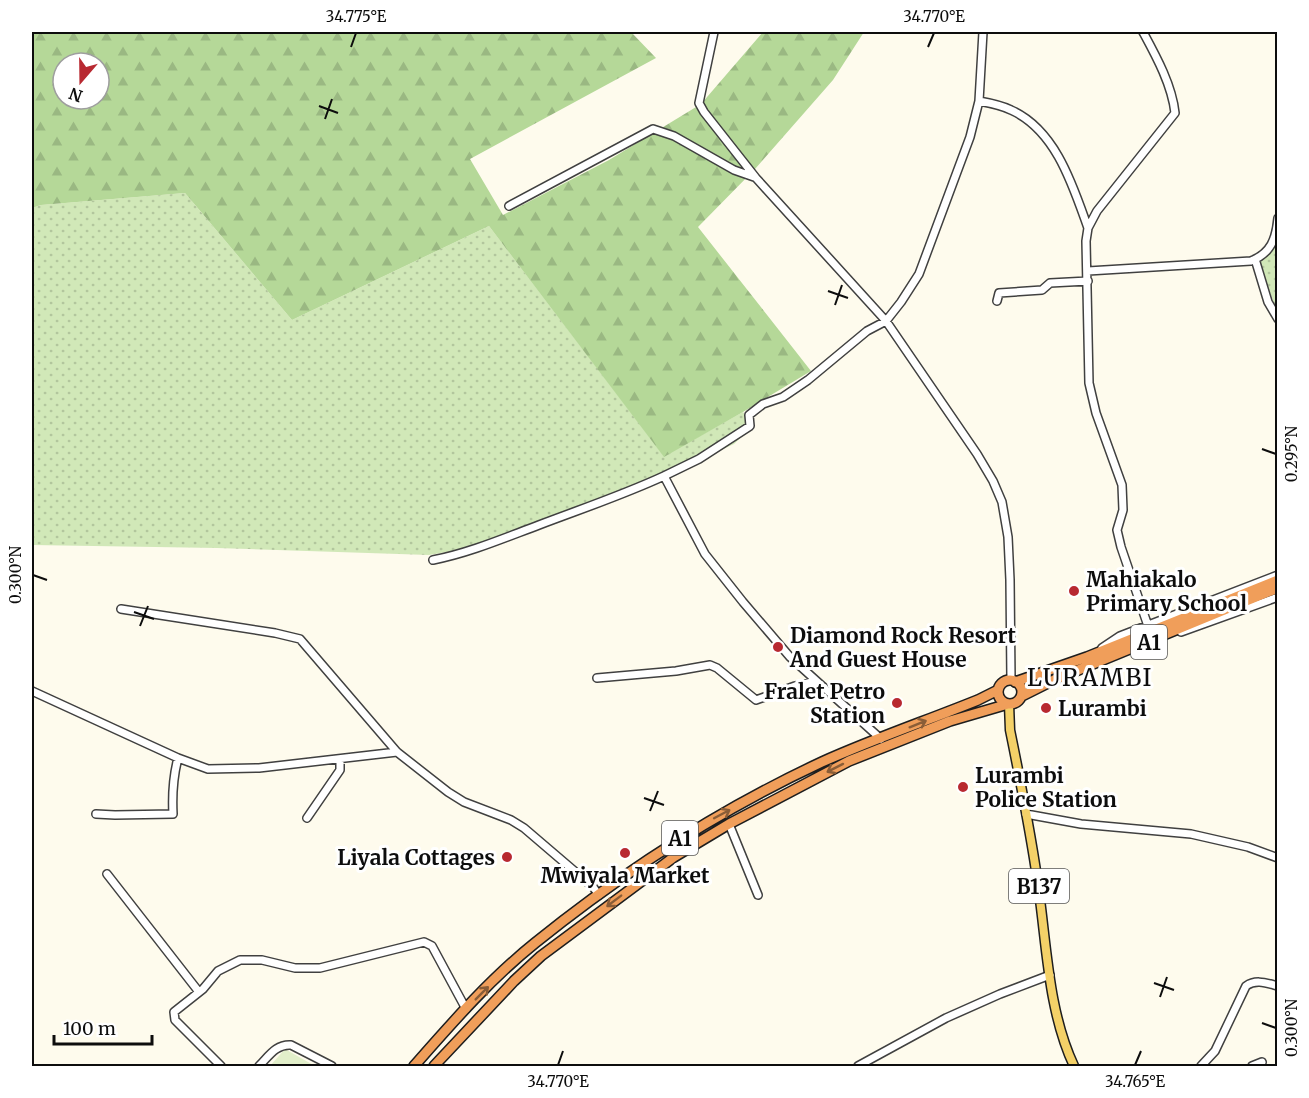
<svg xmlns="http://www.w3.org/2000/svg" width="1309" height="1098" font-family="Merriweather,serif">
<defs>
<pattern id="green-dots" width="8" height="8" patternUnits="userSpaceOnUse" patternTransform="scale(1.5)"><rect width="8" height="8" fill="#d1e8b8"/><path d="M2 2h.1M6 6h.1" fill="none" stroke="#b2c69d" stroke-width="1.8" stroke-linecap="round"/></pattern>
<pattern id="forest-firs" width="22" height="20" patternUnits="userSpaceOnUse" patternTransform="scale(1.5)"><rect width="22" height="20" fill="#b5d898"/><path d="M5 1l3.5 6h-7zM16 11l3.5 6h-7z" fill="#9ab882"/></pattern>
</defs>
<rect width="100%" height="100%" fill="#fefbed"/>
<!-- green -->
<path fill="url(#green-dots)" d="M185,193l107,127 197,-94 175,230 79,-44 11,13 -20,19 -70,33 -200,72 -35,6 -212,-7 -185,-3v-337l9,-3z
M1277,233v78l-19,-50c12,-8 15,-15 19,-28z"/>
<!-- forest -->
<path fill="url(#forest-firs)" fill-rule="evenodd" d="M32,32h599l25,26 -186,101 33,56 106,-55 92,-56 62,-72h101l-31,48 -78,89 -57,58 113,144 -68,41 -79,45 -175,-231 -197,94 -107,-127 -144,12 -9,3zM63,63h36v36h-36z"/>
<!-- pitch -->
<path fill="#e2efca" d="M285,1049l30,17h-45z"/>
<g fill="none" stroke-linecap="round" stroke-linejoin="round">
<defs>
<path id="minor" d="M714,32l-15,71 5,9 52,66 130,143 91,133 16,27 9,21 6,35 2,43 1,100
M1143,32c13,24 29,53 32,81l-78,98 -9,17 -2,13 3,142 7,30 26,72 1,25 -6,20 4,17 27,79
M979,101c11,2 22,4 32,9 45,20 62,76 77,118
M509,206l144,-77 21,7 60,34 20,7
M1255,259l13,43 10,17
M1088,271l163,-10c20,-8 25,-22 27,-43
M997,301l2,-8 43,-3 8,-7 38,-2
M664,476l35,-17 51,-33 -1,-11 14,-11 20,-7 25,-17 59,-49 19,-10 15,-19 18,-28 51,-137 9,-36 4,-69
M433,560c36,-7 71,-22 106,-35 42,-16 84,-30 125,-49l41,78 38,48 47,55 91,82
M121,609l154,24 25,6 97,113 51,40 16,10 47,18 13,8 69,59 6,8
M1181,632l97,-35
M1102,648l18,-12 158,-61
M597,678l79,-7 34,-6 7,3 39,32 39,-14 21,-5
M32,691l146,67 30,11 51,-1 138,-16
M96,814l19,1 58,-1c-1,-20 0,-37 5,-56
M1026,814l55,10 110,10 57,13 30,11
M307,818l33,-48v-10
M729,824l29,71
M107,874l92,118
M221,1066l-46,-46 -1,-8 29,-23 15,-18 22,-11h22l33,8h25l104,-26 8,4 34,63
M259,1066c10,-10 17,-22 32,-21l41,21
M858,1066l88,-48 54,-24 50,-19
M1201,1066l14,-15 31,-65c10,-7 20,-3 32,0
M1252,1066l10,-4"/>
<path id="major" d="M1009,704l1,26c11,54 22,108 29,162 8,58 10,121 35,174"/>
<path id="highway" d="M998 692a12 12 0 1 1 24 0a12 12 0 1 1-24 0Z
M1015,682l72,-25 191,-77
M1022,696l32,-16 224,-92
M414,1066c37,-42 76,-87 121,-123 88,-71 184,-133 287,-181 51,-23 104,-41 156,-62l20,-10
M434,1066l80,-85 27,-25 133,-99 55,-33 120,-63 101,-40 58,-17"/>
</defs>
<!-- minor casing -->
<use href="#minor" stroke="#404040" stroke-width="10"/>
<!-- major casing -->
<use href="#major" stroke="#1e1e1e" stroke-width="11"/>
<!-- highway casing -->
<use href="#highway" stroke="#1e1e1e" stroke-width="12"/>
<!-- minor -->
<use href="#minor" stroke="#fff" stroke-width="7"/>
<!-- major -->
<use href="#major" stroke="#f4d168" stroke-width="8"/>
<!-- highway -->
<use href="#highway" stroke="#f09e5a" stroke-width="9"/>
</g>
<!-- one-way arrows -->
<defs><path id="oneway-shaft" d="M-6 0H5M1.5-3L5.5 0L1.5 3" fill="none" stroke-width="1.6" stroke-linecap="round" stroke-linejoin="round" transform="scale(1.5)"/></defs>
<g stroke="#8a5d37">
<use href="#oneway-shaft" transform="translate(918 724) rotate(-22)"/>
<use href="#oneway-shaft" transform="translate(835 768) rotate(153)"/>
<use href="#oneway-shaft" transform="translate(722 814) rotate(-28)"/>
<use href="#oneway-shaft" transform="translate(614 901) rotate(143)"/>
<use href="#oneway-shaft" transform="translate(482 993) rotate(-45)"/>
</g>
<!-- ticks -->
<path fill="none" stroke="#0d0d0d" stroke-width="2" d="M351,47l5,-14M928,47l6,-14M319,106l19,7M325,119l7,-20M828,291l20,7M835,305l7,-20M1262,449l14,5M33,575l14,5M134,612l20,7M140,626l8,-20M644,798l20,7M650,811l8,-20M1154,983l20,7M1160,997l7,-20M1262,1023l14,5M558,1065l5,-14M1135,1065l6,-14"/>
<!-- markers -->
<g fill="#b82931" stroke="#fff" stroke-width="2">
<circle cx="1074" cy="591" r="6"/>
<circle cx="778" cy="647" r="6"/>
<circle cx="897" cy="703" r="6"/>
<circle cx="1046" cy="708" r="6"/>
<circle cx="963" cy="787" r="6"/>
<circle cx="625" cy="853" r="6"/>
<circle cx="507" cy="857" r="6"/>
</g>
<g text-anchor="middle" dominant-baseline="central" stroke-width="6" stroke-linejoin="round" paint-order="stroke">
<!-- shield labels -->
<g fill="#fff" stroke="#565656" stroke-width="1.5">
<rect x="1131" y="625" width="36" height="34" rx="4.5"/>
<rect x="662" y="821" width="36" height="34" rx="4.5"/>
<rect x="1009" y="869" width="60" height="34" rx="4.5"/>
</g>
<g font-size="20" font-weight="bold" fill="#0d0d0d">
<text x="1149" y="642">A1</text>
<text x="680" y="838">A1</text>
<text x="1039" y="886">B137</text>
</g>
<!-- poi labels -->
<g font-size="21" font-weight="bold" fill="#0d0d0d" stroke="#fff" text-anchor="start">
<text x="1086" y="579">Mahiakalo<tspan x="1086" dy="24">Primary School</tspan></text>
<text x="790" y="635">Diamond Rock Resort<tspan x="790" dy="24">And Guest House</tspan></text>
<text x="885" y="691" text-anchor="end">Fralet Petro<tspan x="885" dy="24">Station</tspan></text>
<text x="1058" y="708">Lurambi</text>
<text x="975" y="775">Lurambi<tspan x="975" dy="24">Police Station</tspan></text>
<text x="495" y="857" text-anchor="end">Liyala Cottages</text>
<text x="625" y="875" text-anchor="middle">Mwiyala Market</text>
</g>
<!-- quarter labels -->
<g font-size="24" letter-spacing="1.5" fill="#0d0d0d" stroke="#fff">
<text x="1090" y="677">LURAMBI</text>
</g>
</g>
<!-- border -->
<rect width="1309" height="1098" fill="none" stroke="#ffffff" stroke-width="66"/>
<!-- north arrow -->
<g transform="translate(81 81) rotate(200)"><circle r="28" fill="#ffffff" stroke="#9e9e9e" stroke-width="1.5"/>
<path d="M0-4.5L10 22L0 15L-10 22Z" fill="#b82931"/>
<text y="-9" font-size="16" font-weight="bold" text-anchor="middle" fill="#0d0d0d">N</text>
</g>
<!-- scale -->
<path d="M54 1035v9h98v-9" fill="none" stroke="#0d0d0d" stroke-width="3"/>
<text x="63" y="1035" font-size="18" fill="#0d0d0d" stroke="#ffffff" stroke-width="4.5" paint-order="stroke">100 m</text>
<rect x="33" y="33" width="1243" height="1032" fill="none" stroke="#0d0d0d" stroke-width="2"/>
<g font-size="15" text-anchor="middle" fill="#0d0d0d">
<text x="356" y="22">34.775°E</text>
<text x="934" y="22">34.770°E</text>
<text transform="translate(1292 454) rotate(-90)" y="5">0.295°N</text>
<text transform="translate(16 575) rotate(-90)" y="5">0.300°N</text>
<text transform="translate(1292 1028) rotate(-90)" y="5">0.300°N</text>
<text x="558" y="1087">34.770°E</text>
<text x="1135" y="1087">34.765°E</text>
</g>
</svg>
